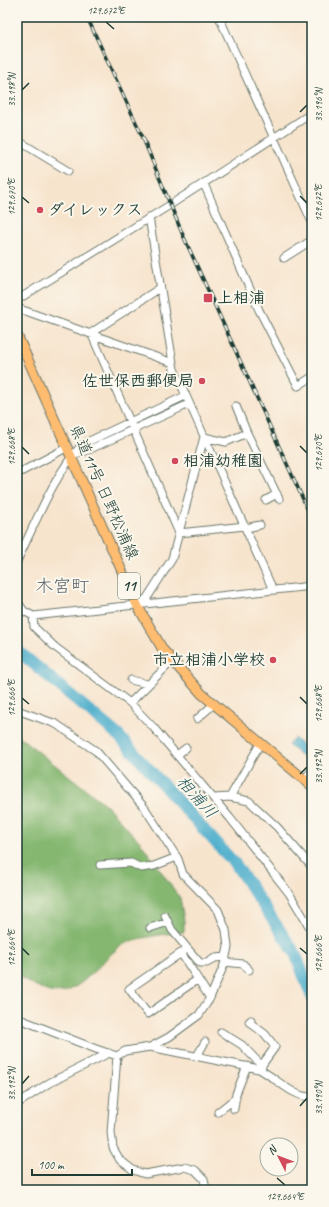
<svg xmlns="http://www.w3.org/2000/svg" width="329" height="1207" font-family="Caveat,'Klee One',sans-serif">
<rect width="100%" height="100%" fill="#fbf7ec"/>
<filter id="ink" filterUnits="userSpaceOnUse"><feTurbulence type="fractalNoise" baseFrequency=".025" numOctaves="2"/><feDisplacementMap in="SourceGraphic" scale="8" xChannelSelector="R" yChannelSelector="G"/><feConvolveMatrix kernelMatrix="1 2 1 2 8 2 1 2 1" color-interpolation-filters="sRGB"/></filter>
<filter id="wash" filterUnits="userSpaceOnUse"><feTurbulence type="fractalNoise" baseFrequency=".012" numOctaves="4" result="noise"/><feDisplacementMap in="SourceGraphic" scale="16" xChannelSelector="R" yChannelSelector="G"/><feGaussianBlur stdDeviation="0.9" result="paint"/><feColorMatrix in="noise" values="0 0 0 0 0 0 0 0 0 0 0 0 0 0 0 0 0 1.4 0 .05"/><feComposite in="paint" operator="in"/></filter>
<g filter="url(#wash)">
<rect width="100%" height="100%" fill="#f7e4cd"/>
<!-- forest -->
<path fill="#85b771" stroke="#527a52" d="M17,735l89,70 35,38 39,55 4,23v11c-14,1 -52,6 -63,14 -21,14 -43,53 -71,46 -12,-3 -23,-11 -33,-17z"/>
<!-- water -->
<path fill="#4daecc" stroke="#367680" d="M294,738l18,15 -5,7 -19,-15z"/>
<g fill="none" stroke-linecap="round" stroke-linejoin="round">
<!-- river -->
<path stroke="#4daecc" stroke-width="12" d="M17,650l101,85 118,130 59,88 17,44"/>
</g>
</g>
<g filter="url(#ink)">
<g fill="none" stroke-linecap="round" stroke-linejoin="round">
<defs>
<path id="minor" d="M219,17l93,205
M17,140l51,31
M204,184l55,126 39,76 14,-9
M149,217l25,152 99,221
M284,258l28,-18
M17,300l153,-95 142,-92
M17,308l156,55
M91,333l88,200
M91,333l69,-45
M247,433l32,66
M204,437l22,5 21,-9 -11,-27
M74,454l12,-3 103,-47
M17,474l51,-27
M266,500l11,-6
M246,528l14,-3
M179,533l66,-7
M17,561c17,-35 39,-91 66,-117l102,-48
M17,601l7,10 9,5 279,-30
M139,604l8,-6 25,-39 32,-122
M33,616l1,11 21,20 75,56 23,24 77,91 59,75 23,38
M131,680l16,4
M130,703l42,-42
M17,710l39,14 40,27 48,56 34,52 5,15 35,36 8,20 2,17 -4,18 -14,33 -11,17 -30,22 -19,10 -25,4 -8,5 -21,-7 -79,-31
M197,719l17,-15
M260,744l-30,53 19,4 28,26 35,40
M177,755l9,-7
M304,780l8,-10
M214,798l16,-1
M100,865l31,-2 10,5 13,-2 23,-9
M165,916l7,14 15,18 -3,3
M150,928l18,-6
M187,948l13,15h7l8,-5 11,-1
M225,962l18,2 6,6
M198,979l-50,35 -19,-25 52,-36 29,45
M251,1020l-2,2 16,12 10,13 -16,22
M221,1032l21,13 20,21
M150,1047l109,22c17,9 35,29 53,28
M117,1056l-6,76 2,16 7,12 13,10 12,4 39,-7 11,3 9,9 2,11
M197,1056l8,-14
M17,1104l32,-21 60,-30
M234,1109l2,-15 11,-28
M218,1112l18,-14"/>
<path id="major" d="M17,335l120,270 26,45 39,44 110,92"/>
</defs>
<!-- minor casing -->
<use href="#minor" stroke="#6b776a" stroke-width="9"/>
<!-- major casing -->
<use href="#major" stroke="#6b776a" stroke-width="11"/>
<!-- minor -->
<use href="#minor" stroke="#fff" stroke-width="7"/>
<!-- major -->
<use href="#major" stroke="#febc70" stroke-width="9"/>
<defs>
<path id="rail" d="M87,17l58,125
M143,138l39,95 130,286"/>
</defs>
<!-- rail casing -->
<use href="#rail" stroke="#1f3d34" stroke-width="3.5"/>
<!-- rail -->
<use href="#rail" stroke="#fbf7ec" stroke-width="2" stroke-dasharray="6" stroke-linecap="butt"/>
</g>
</g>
<!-- ticks -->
<path fill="none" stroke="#1f3d34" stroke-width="1.5" d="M106,22l8,7M22,90l7,-7M300,112l7,-7M300,196l7,7M22,197l7,6M300,446l7,7M22,447l7,7M300,697l7,7M22,698l7,6M300,774l7,-7M22,948l7,7M300,948l7,6M22,1084l7,-8M300,1106l7,-8M277,1178l8,7"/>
<!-- markers -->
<g fill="#d1495b" stroke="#fbf7ec" stroke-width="1.5">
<circle cx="40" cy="210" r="4"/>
<rect x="203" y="293" width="10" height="10" rx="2"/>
<circle cx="202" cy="381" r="4"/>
<circle cx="175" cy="461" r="4"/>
<circle cx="273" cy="660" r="4"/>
</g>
<g text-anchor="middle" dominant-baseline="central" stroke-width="4" stroke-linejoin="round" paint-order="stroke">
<!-- shield labels -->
<rect fill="#fbf7ec" stroke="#61756b" stroke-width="1" x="118" y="573" width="22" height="26" rx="3"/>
<g font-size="15" font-weight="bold" fill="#1f3d34">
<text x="129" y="586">11</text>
</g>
<!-- poi labels -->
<g font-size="16" font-weight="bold" fill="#1f3d34" stroke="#fbf7ec" text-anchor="start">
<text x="48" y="210">ダイレックス</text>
<text x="217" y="298">上相浦</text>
<text x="194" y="381" text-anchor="end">佐世保西郵便局</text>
<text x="183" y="461">相浦幼稚園</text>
<text x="265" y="660" text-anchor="end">市立相浦小学校</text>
</g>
<!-- street labels -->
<g font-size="16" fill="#1f3d34" stroke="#fbf7ec">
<text transform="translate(104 492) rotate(66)">県道11号 日野松浦線</text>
</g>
<!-- water labels -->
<g font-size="17" font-style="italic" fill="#2d5f62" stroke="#fbf7ec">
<text transform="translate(197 797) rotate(48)">相浦川</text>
</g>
<!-- quarter labels -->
<g font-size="18" fill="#565f66" stroke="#fbf7ec">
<text x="62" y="586">木宮町</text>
</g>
</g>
<!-- margin -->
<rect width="329" height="1207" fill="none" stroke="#fbf7ec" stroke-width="44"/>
<!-- north arrow -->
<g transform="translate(279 1157) rotate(312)"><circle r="19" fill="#fbf7ec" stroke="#a3ada2"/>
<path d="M0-3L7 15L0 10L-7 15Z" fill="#d1495b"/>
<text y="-6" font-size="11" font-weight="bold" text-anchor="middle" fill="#1f3d34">N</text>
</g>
<!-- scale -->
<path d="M32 1169v6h100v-6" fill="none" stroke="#1f3d34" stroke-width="2"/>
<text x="38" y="1169" font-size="12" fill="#1f3d34" stroke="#fbf7ec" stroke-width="3" paint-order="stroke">100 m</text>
<rect x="22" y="22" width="285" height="1163" fill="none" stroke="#1f3d34" stroke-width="1.5"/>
<g font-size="10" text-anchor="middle" fill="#1f3d34">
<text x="106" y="14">129.672°E</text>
<text transform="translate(11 90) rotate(-90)" y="4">33.198°N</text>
<text transform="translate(318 105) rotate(-90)" y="4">33.196°N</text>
<text transform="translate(11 197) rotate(-90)" y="4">129.670°E</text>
<text transform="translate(318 203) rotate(-90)" y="4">129.672°E</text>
<text transform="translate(11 447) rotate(-90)" y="4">129.668°E</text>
<text transform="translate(318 453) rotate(-90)" y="4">129.670°E</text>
<text transform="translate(11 698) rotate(-90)" y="4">129.666°E</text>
<text transform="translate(318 704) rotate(-90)" y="4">129.668°E</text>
<text transform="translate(318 767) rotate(-90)" y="4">33.192°N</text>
<text transform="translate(11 948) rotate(-90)" y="4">129.664°E</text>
<text transform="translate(318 954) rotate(-90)" y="4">129.666°E</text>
<text transform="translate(11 1084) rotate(-90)" y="4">33.192°N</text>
<text transform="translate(318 1098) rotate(-90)" y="4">33.190°N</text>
<text x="285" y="1200">129.664°E</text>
</g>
</svg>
